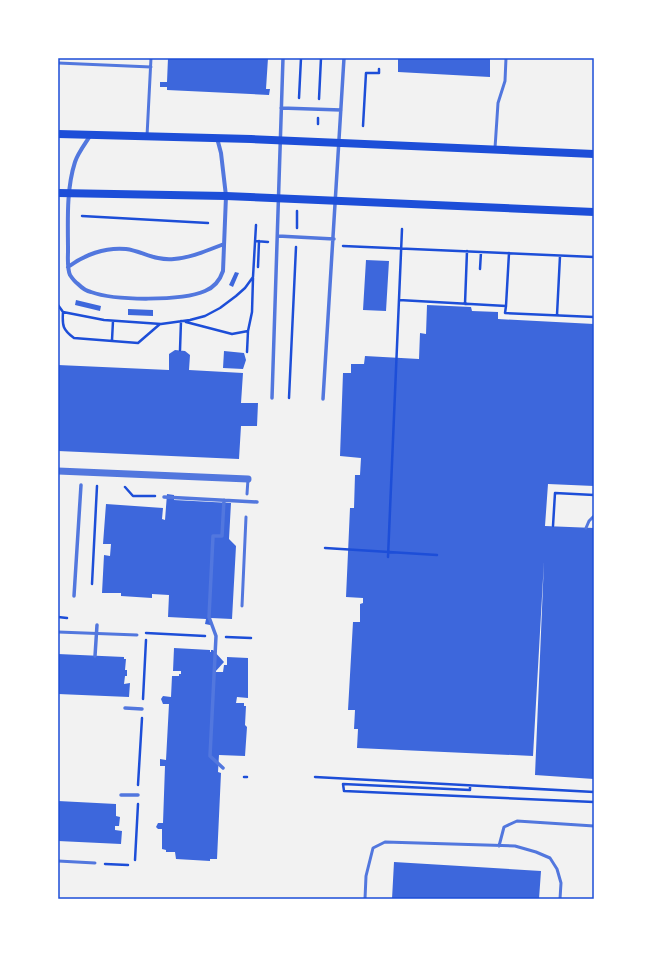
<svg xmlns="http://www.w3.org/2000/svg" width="652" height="957" font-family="'Archivo Narrow',sans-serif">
<rect width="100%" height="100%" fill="#f2f2f2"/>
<!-- building -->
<path fill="#3d67dc" d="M168,58h100l-2,31h4l-1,6 -102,-5v-3h-7v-5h7z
M398,58h92v19l-92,-5z
M366,260l23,1 -3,50 -23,-1z
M235,272l4,1 -6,14 -4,-2z
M76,300l25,6 -1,5 -25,-6z
M427,305l44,2 1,4 26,1v7l96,5v162l-46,-2 -3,42 49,2v251l-59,-4 9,-214 -11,195 -176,-8 1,-19h-4l1,-19h-7l5,-88h7v-18l3,-1v-5l-17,-1 4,-89h4l1,-33h5l1,-17 -21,-2 3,-83h8v-9h13l1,-8 54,3 1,-26 6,1z
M128,309l25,1v6l-25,-1z
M175,350l10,1 5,4 -1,15 54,3 -2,30h17l-1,23h-16l-2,33 -181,-8v-86l111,5v-16z
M224,351l20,2 2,7 -3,9 -20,-1z
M167,494l7,1v5l57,3 -2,36 7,7 -4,73 -21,-1 -1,7 -5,-1 1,-5 -38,-2 1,-22 -17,-1v4l-31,-2v-3h-19l2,-38 6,1 1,-12h-8l3,-40 57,4 -1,11 3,1z
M174,648l36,2v2h1v-2h2l11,12 -9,10h8l1,-7h3v-8l21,1v40l-11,-1 -1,6h8v3h2l-1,19 2,2 -2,29 -26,-1 -1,17 3,1 -4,86h-7v2l-34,-2 -1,-7h-9v-2l-4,-1v-20h-4l-2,-2 2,-4h5l2,-57h-5v-7l6,1 3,-56h-6l-2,-5 2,-3 8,1 1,-21h7v-2h2v-3h-8z
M58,654l66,3v2h2l-1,11h2v6h-2l-1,8 6,-1 -1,14 -71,-3z
M58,801l58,3v12l4,1 -1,9h-4v4l7,1 -1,13 -63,-3z
M394,862l147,9 -2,28h-147z"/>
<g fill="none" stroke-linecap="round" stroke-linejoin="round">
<!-- path -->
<path stroke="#1d4ed8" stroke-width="2.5" d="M299,98l2,-40
M319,99l2,-41
M318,124v-6
M363,126l3,-53h13v-4
M82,216l126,7
M297,228v-17
M255,241l13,1
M343,246l251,11
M258,267l1,-26
M480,269l1,-17
M399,300l107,6 -1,7 89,4
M465,304l2,-53
M58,305l5,7 41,8 57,4 29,-4 15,-4 15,-8 16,-12 9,-8 8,-11 3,-52
M506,306l3,-53
M63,312c-1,14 0,18 11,26l64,5 22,-19
M557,315l3,-59
M186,322l46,12 16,-3 4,-19 1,-34
M112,340l1,-19
M180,350l1,-29
M247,352l1,-21
M289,398l7,-151
M125,487l8,9h22
M553,526l2,-33 39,2
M325,548l112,7
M388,557l14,-328
M92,584l5,-98
M58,617l9,1
M146,633l59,3
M226,637l25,1
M143,699l3,-59
M244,777h3
M315,777l279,15
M138,785l4,-67
M470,786v4l-127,-6 1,7 250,11
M135,860l3,-56
M105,864l23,1"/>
<!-- service -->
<path stroke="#5277de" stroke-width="3" d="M58,63l93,4
M147,136l4,-78
M495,148l3,-45 7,-22 1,-23
M247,494l1,-15
M586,528l3,-7 5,-5
M242,606l4,-89
M58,632l79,3
M499,846l5,-19 13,-6 77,5
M58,861l37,2
M365,899l1,-23 7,-28 12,-6 130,4 21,6 14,6 7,11 4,14 -1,16"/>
<!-- pedestrian -->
<path stroke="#5277de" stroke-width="3.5" d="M281,108l60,2
M278,236l56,3
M272,398l11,-340
M323,399l21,-341
M164,497l93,5
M74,596l7,-111
M95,656l2,-31
M125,708l17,1
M223,768l-13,-12 6,-120 -7,-19 4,-81h9l2,-36
M121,795h17"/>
<!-- minor -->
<path stroke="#5277de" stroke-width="4" d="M90,136c-5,8 -12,17 -15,26 -9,28 -7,60 -7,89 0,7 -1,17 2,24 2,3 5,7 8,9 3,3 8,7 13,8 24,9 91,9 114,-1 10,-4 15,-11 18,-20l3,-75 -5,-43 -4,-15
M68,267c16,-12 37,-20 58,-18 16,2 29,12 48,10 17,-1 34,-9 50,-15"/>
<!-- tertiary -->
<path stroke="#5277de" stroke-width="7" d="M58,471l190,8"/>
<!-- secondary -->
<path stroke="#1d4ed8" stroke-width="8" d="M58,134l193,5 343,15
M58,193l168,3 368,16"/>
</g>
<!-- border -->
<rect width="652" height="957" fill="none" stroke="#ffffff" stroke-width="118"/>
<rect x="59" y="59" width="534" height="839" fill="none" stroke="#1d4ed8" stroke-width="1.5"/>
</svg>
